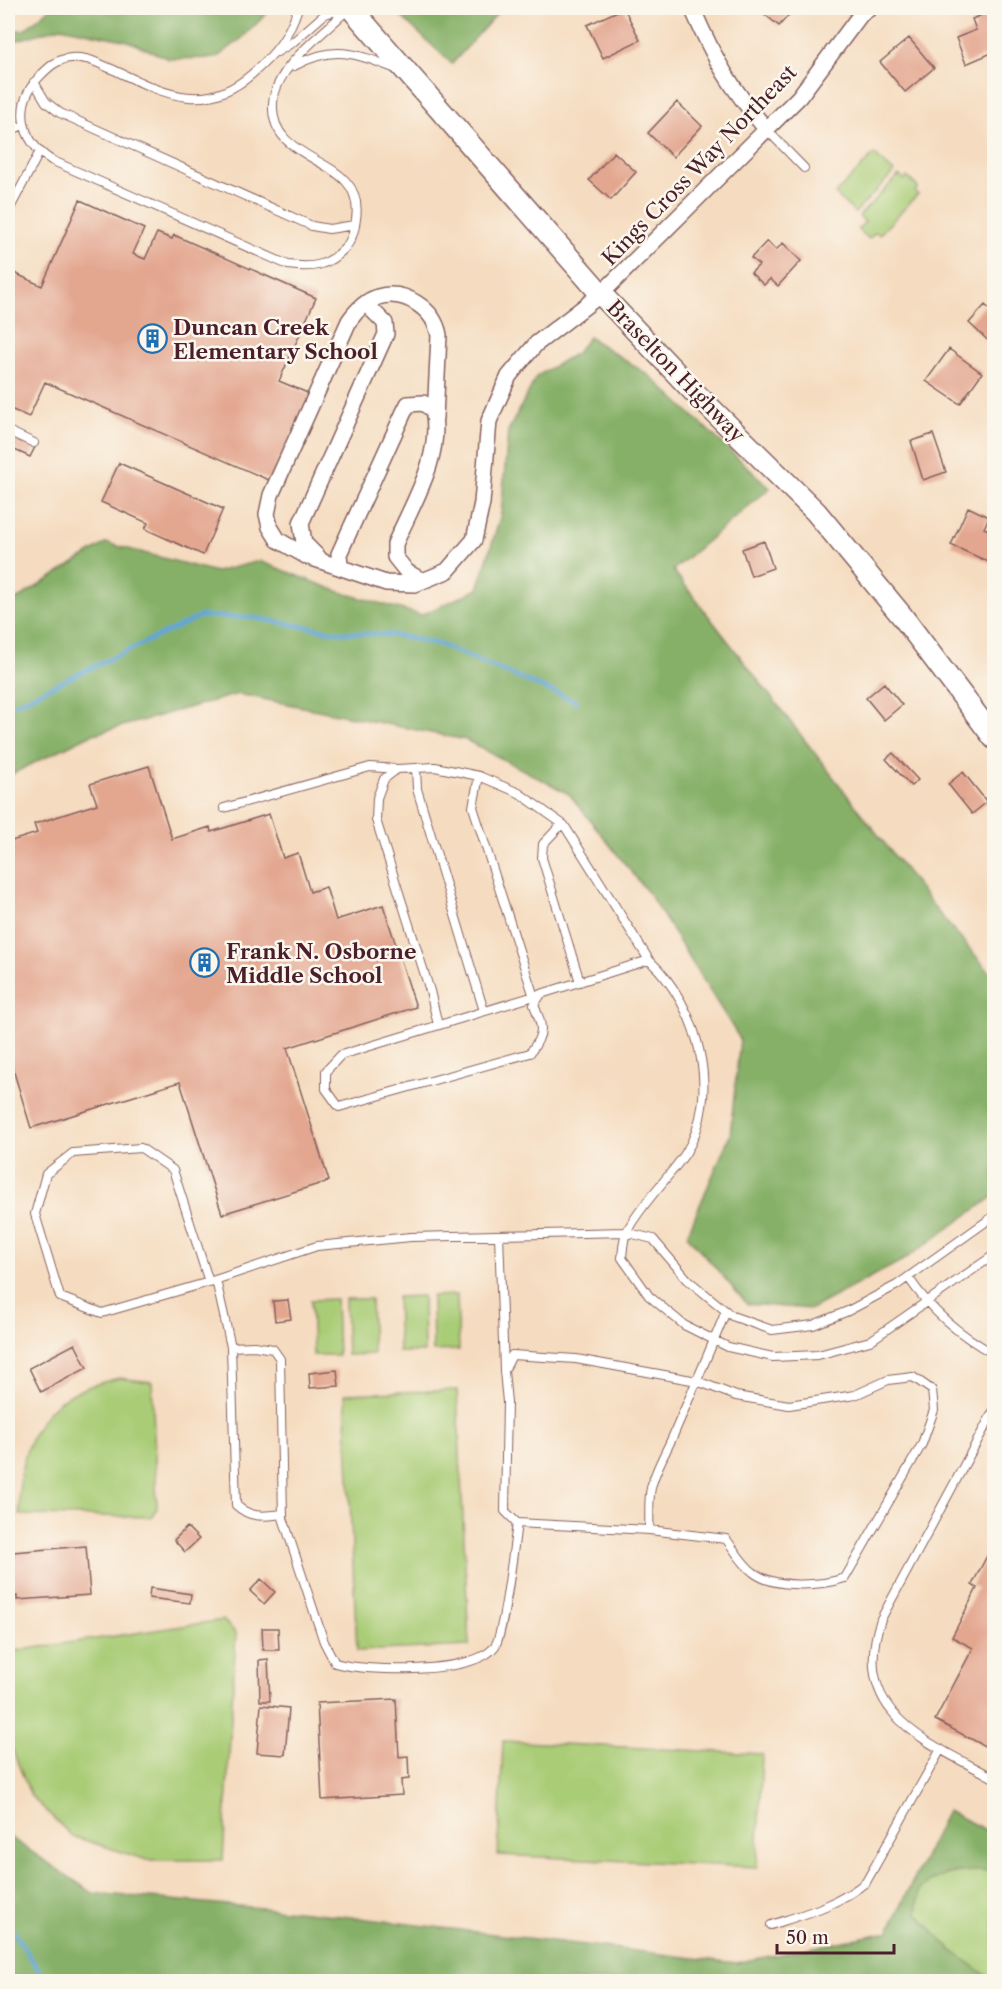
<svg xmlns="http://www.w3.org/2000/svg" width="1002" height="1989" font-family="'Libre Caslon Text',serif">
<rect width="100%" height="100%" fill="#fbf7ec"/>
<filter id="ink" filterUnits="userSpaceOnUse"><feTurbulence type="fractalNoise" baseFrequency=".0167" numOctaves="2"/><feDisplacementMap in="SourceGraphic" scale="12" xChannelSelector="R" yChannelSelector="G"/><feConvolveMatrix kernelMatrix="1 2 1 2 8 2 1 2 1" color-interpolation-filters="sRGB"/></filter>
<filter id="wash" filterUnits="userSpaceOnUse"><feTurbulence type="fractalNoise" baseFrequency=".008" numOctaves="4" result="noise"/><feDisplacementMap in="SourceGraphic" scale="24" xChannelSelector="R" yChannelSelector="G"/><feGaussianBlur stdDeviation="1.35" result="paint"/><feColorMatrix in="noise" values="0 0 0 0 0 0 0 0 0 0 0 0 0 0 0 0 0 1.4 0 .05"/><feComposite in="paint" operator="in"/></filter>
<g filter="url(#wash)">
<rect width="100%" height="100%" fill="#f5dcc0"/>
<!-- green -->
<path fill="#a9cc76" stroke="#7a7650" stroke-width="1.5" d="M874,154l20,18 -39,41 -20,-19z
M899,175l5,5 3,-3 11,10 -3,4 3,3 -39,41 -3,-3 -7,7 -11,-10 7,-7 -6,-6z
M457,1295l2,55 -26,1 -1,-55z
M423,1296l1,56h-25l-2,-55z
M336,1299l2,56h-25l-2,-55z
M345,1299h26l2,55 -26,1z
M119,1378l33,4 5,126 -6,9 -131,-2c-4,-40 6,-86 39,-113 17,-13 40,-19 60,-24z
M457,1390l12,256 -112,5 -12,-257z
M223,1620l13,13 -13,227h-76l-75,-24 -41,-40 -23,-57v-87z
M503,1741l259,13 -5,113 -259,-12z
M970,1870l24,1v110l-43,-31 -34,-37 3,-24 15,-12z"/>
<!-- forest -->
<path fill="#86b067" stroke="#686849" stroke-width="1.5" d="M51,8h218l-1,4 -27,27 -25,19 -47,1 -41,-18 -67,-14 -53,16v-12l16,-1z
M392,8h110l-50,56z
M589,337l61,39 120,112 -97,82 264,341 57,66v219l-89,63 -94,50 -64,-5 -60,-69 43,-100 10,-96 -90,-144 -81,-101 -103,-54 -228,-46 -148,41 -82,41v-171l98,-62 110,29 43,-11 81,31 81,23 57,-26 23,-75 7,-83 29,-55 39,-23z
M947,1811l47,23v37c-29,-1 -51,-1 -74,18l-3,24 34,37 43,31h-986v-145l85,57 224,20 419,50 152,-31z"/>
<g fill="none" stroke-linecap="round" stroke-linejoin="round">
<!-- stream -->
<path stroke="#63a6d7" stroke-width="4.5" d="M8,707l193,-91 54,2 82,14 56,3 46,9 138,58
M8,1924l39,58"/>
</g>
<g id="blocks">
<!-- building -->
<path fill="#e3a68f" d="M624,8l16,32 -37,18 -16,-33z
M757,8h38l-16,18z
M991,11l3,8v33l-28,12 -10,-26 20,-8 -4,-11z
M909,38l25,30 -29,24 -25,-30z
M677,102l25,24 -29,31 -25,-24z
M614,152l22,20 -25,28 -22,-20z
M80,200l64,29 -11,25 12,5 12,-26 15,6 2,-4 142,63 -37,83 31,13 -39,87 -226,-99 -16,35 -21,-9v-138l34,16z
M767,241l9,9 7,-7 18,18 -23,25 -8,-7 -6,6 -13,-12 8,-8 -8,-7z
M985,305l9,8v33l-25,-23z
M949,349l33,24 -22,31 -34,-23z
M8,434l27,13 -5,10 -22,-10z
M933,434l13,38 -23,8 -12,-39z
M119,463l104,46 -20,46 -58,-26 3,-6 -47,-21z
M968,507l21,10 -5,11 10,4v23l-3,8 -40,-18z
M764,541l9,27 -22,8 -9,-27z
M884,683l18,22 -18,15 -18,-22z
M893,753l25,27 -7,6 -25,-27z
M149,766l23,73 38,-12 1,5 58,-18 14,44 15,-5 12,39 16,-5 10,33 47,-15 33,102 -129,41 42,133 -107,33 -42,-132 -149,46 -23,-75v-211l29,-9 -3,-9 63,-20 -7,-20z
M963,772l24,30 -15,12 -24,-30z
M288,1300l3,19 -16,2 -2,-20z
M75,1344l12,24 -46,24 -12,-24z
M337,1370l2,16 -29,2 -1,-15z
M187,1527l12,12 -14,13 -11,-12z
M994,1542v209l-59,-31 38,-72 -21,-11 25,-49 -5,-3z
M86,1546l4,49 -73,5v-4l-9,1v-41l6,-1 -1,-3z
M261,1579l14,13 -11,12 -14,-13z
M150,1588l41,6 -1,9 -41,-5z
M262,1628h16l1,22h-16z
M268,1659l2,42h-10l-1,-41z
M396,1699l3,58 9,-1 1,23 -8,1 1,15 -80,5 -5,-97z
M261,1705l28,3 -4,47 -28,-2z"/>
</g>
</g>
<g filter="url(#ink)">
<use href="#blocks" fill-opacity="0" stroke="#86615f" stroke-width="1.5"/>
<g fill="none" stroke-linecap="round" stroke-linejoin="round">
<defs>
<path id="lane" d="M298,8c-10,30 -22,45 -46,66 -48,42 -89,19 -138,-4 -15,-6 -27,-14 -43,-12 -14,1 -22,9 -31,18 -27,28 -20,64 11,84l237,105c24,3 39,2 57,-17 7,-8 10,-19 11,-29 10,-66 -87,-51 -83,-116 3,-38 51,-69 75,-94
M277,52l16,-10 32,-28 23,-6
M294,66c40,-22 61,-13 102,3
M34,82l12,20 14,11 252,113 17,3 26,-4
M767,130l37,38
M8,132l15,-7
M8,212l31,-59
M8,431l26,12
M416,768l1,21 67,222
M479,776l-6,31 61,190
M224,808l146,-41 27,2
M562,824l-19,20 -1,14 38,124
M541,994l-200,61 -15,16v18l13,18 191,-54c15,-20 13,-26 4,-48l7,-11 108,-34c49,45 74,135 36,194 -18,26 -43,49 -58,77 -4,7 -4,19 -5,27l27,38 35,29 44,22 45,10 45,-2 52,-14 124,-86
M438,1025l-8,-34 -54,-171 1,-22 7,-19 13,-10 38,-2 44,9 40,17 45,32 85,135
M499,1235l5,134
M908,1277c23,34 50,57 86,77
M216,1280l15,67 23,-1 19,3 7,10 3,159 41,124 11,21c30,9 141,12 160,-17 9,-13 19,-101 22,-123
M209,1282l-36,-112 -32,-22 -68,5 -27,21 -11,40 25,83 42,16 107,-31 108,-36 94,-9 214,-5 28,7 35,41 44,36 40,14 41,-5 35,-14 49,-26 97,-69
M231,1347l5,158c15,14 29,11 47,9
M994,1410l-113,209c-32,95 45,122 113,159
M649,1530l-132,-7 -12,-12 2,-109 -3,-31 8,-16 64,4 121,22 39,15 53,9 66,-10 33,-15 25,-3 19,13 2,20 -12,34 -77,134c-25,8 -71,11 -92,-6 -11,-8 -19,-23 -27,-33l-77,-9c1,-14 -1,-29 2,-42 4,-18 15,-36 22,-52 18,-42 36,-83 53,-125
M771,1925c33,-11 68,-20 95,-43l75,-133"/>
<path id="street" d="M693,10c22,51 38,78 74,120
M435,418l4,-83c-5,-26 -34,-46 -61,-38 -13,4 -22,14 -29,24l-78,174 -4,19 3,13 8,13 28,16 80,27 29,1 32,-13 27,-31 8,-37 7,-82 20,-45 27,-32 65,-50 198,-197 62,-83 9,-6
M319,558l-15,-15 -3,-20 85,-189 -1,-11 -19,-19
M340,565l-1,-11 65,-142 4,-8 15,-1 10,7c10,46 -20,92 -38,134v13l12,15 16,9"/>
<path id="secondary" d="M351,8l250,286 94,99 121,119 86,104 92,122"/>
</defs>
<!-- lane casing -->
<use href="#lane" stroke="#86615f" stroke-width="10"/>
<!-- street casing -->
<use href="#street" stroke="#86615f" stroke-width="18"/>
<!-- secondary casing -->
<use href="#secondary" stroke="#86615f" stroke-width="24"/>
<!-- lane -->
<use href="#lane" stroke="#fff" stroke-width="8"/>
<!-- street -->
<use href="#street" stroke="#fff" stroke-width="15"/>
<!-- secondary -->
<use href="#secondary" stroke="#fff" stroke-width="21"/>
</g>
</g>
<!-- icons -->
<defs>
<symbol id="building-ring" viewBox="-11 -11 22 22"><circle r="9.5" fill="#fbf7ec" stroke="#1f6fb2" stroke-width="1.5"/><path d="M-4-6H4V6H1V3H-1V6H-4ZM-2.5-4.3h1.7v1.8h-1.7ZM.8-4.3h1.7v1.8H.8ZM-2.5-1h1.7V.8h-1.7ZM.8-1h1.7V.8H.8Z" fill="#1f6fb2"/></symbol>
</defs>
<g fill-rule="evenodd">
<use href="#building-ring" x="136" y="322" width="33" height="33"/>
<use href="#building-ring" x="188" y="946" width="33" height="33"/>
</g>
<g text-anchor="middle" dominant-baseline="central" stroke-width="5" stroke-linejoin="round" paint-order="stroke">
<!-- street labels -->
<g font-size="21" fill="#4a1f2b" stroke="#fbf7ec">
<text transform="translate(699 165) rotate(-46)">Kings Cross Way Northeast</text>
<text transform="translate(676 371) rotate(46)">Braselton Highway</text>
</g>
<!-- poi labels -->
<g font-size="21" font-weight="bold" fill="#4a1f2b" stroke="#fbf7ec" text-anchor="start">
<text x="173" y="327">Duncan Creek<tspan x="173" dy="24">Elementary School</tspan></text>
<text x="226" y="951">Frank N. Osborne<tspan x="226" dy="24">Middle School</tspan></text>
</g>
</g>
<!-- margin -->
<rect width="1002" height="1989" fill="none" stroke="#fbf7ec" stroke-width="30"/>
<!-- scale -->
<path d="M777 1944v9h117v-9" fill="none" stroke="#4a1f2b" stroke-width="3"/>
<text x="786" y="1944" font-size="18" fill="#4a1f2b" stroke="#fbf7ec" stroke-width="4.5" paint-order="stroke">50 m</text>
</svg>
